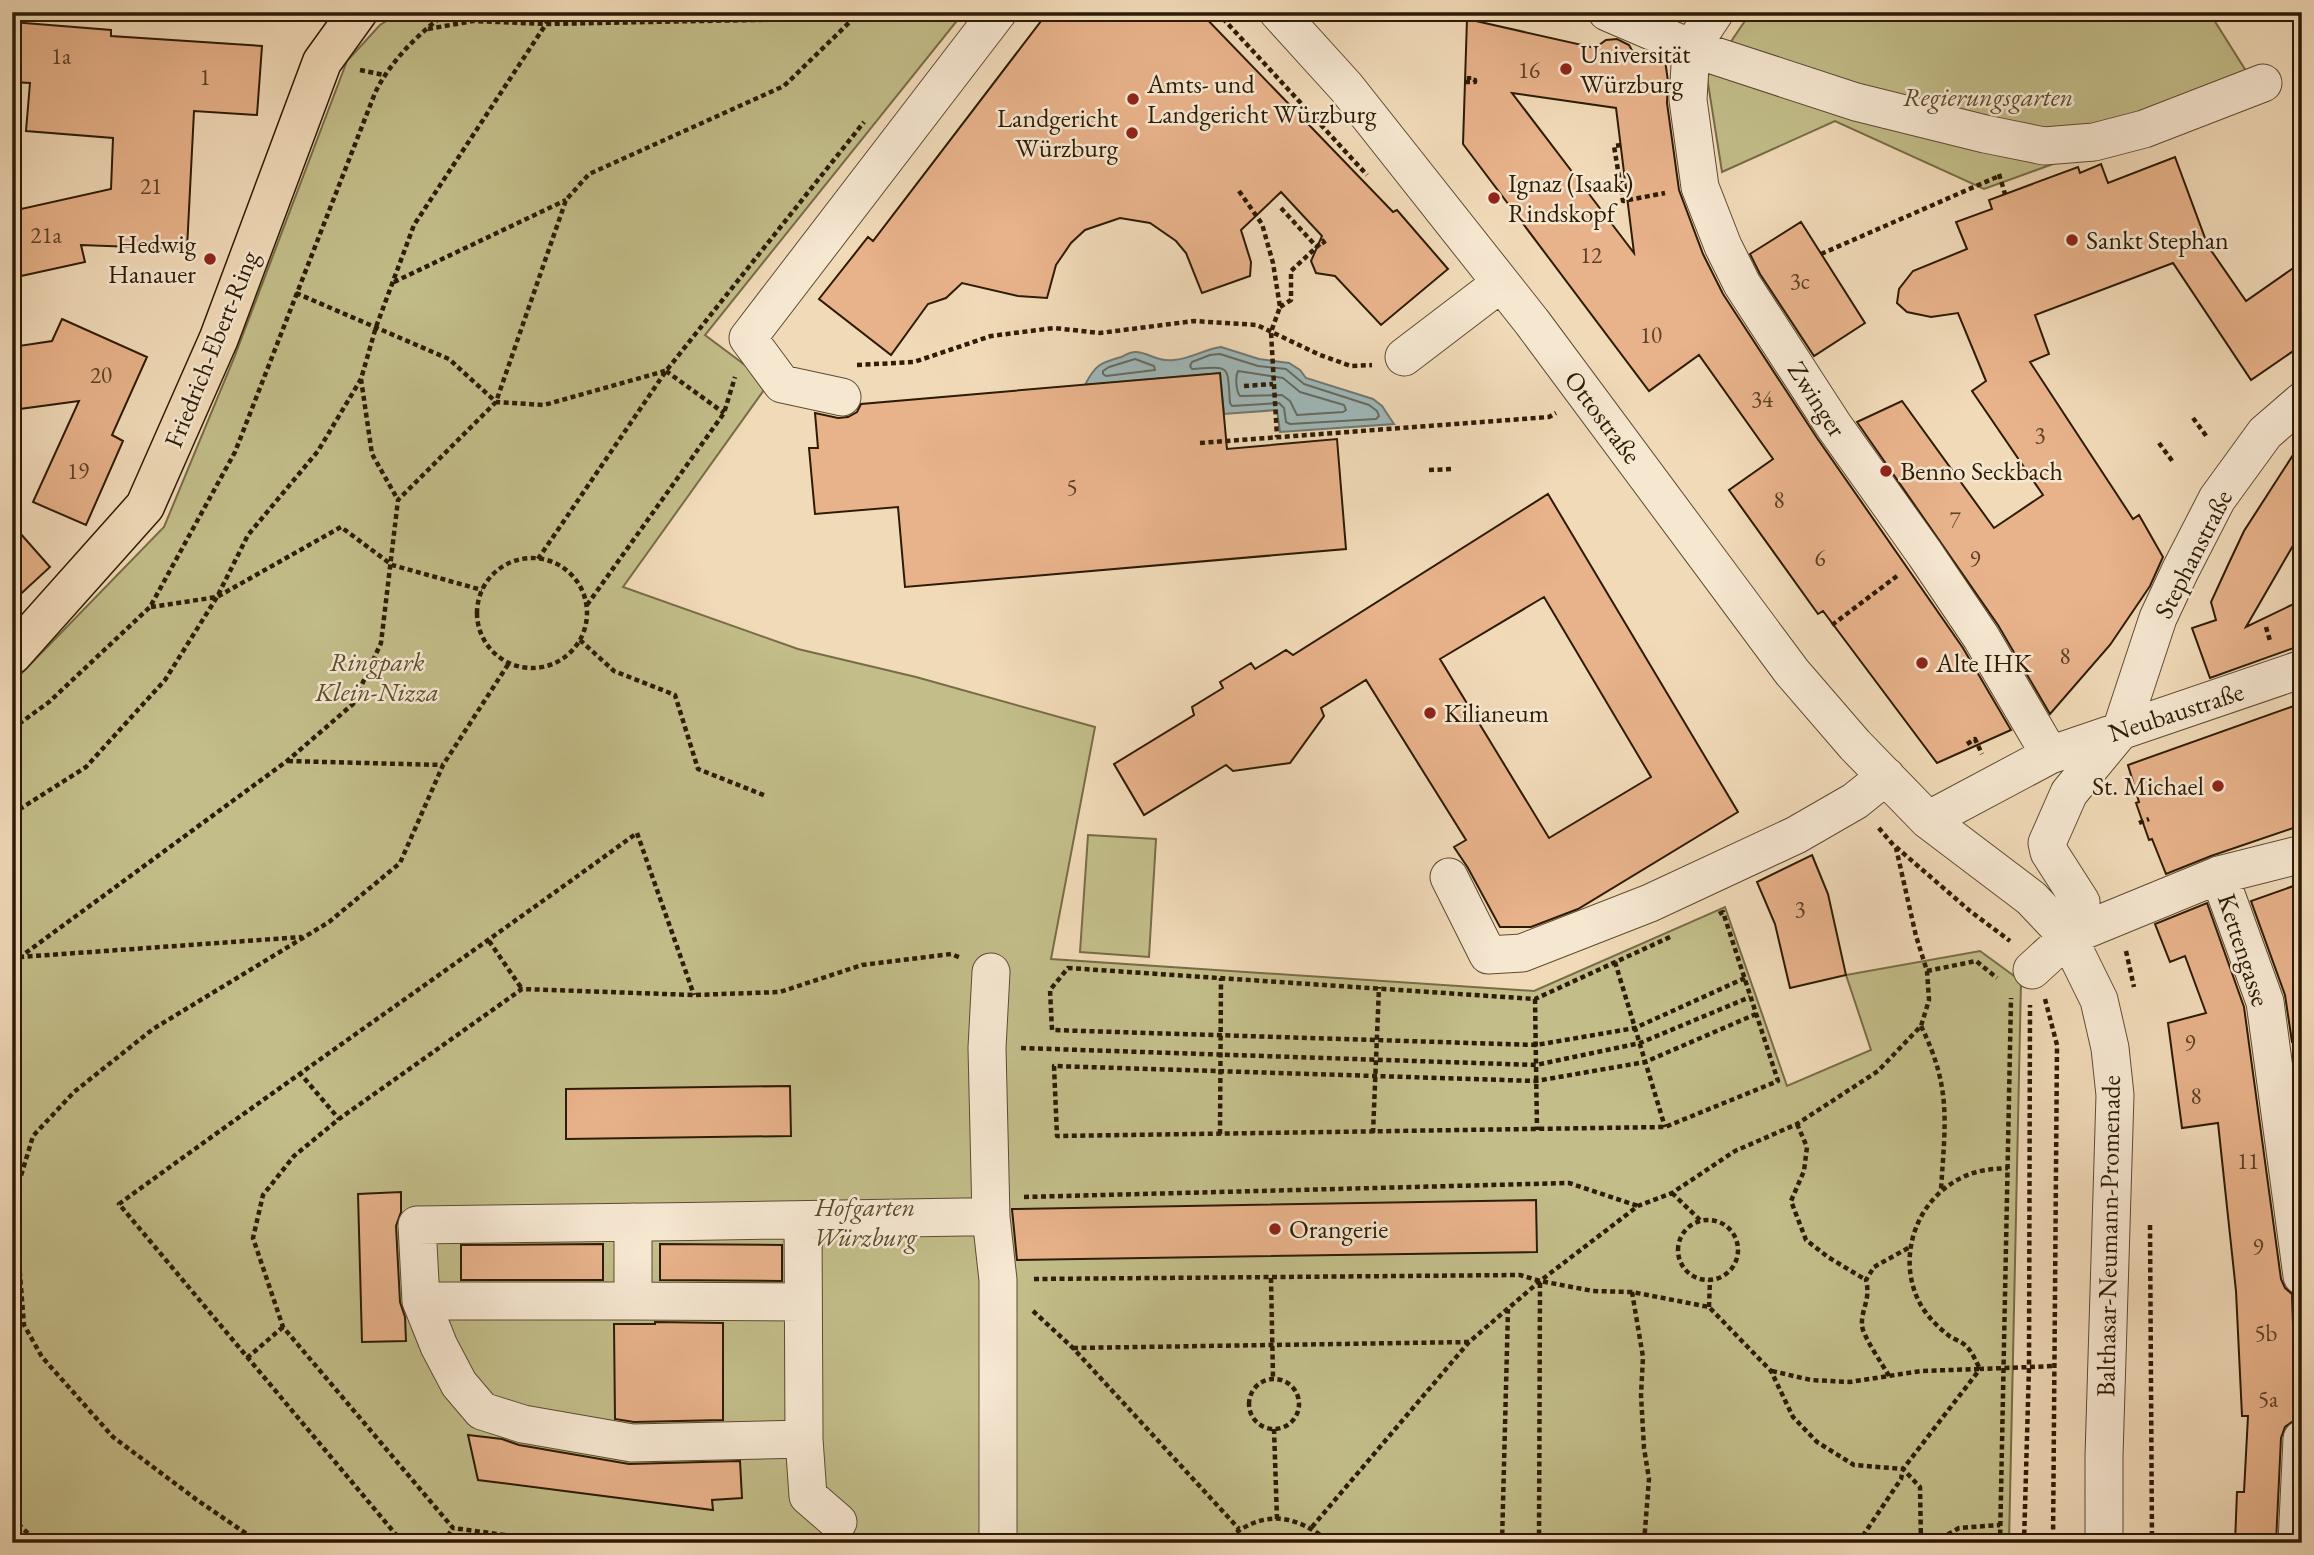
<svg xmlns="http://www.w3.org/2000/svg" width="2314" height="1555" font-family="'EB Garamond',serif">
<rect width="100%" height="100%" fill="#f1dab8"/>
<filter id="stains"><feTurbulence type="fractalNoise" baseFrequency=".00286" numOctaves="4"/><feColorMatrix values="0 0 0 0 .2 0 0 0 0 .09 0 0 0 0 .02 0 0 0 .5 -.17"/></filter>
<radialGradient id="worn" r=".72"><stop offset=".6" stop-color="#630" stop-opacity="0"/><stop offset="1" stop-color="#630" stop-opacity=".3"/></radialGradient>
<!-- green -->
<path fill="#c2bd89" stroke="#786c46" stroke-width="2" d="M401,12h563l-259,323 64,48 -146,204 175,62 118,28 179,50 -44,232 483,32 191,-84 62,179 84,-36 -25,-75 134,-24 41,30 -12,562h-1997v-863l9,-6 143,-147 70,-169 113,-297 33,-36z
M1751,12h458l49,78 -274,99 -149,-68 -113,51 -15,-95z
M1088,835l68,4 -7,118 -69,-5z"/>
<!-- water -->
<path fill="#9fb8b9" stroke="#717971" stroke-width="2" d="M1221,347l38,12 30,4 11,7 6,8 67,21 9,7 12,18 -114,8 -3,-22 -53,4 -4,-41 -135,12c10,-20 15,-22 36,-28 5,-2 10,-6 16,-5 12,1 20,10 37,8 16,-1 31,-11 47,-13z"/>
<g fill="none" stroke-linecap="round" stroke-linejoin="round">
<!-- shore -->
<path stroke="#666a5e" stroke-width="2" d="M1220,354l38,12 28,3 18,15 65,21 8,6 2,5 -3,3 -86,5 -4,-2 -2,-14 -5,-5 -47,3 -2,-3c-3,-38 2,-37 -38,-34l-2,-3 2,-4 18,-7z
M1135,359l19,7 1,4 -49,6 -3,-2v-3l6,-4z
M1238,371l45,7 17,14 44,13 2,5 -3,2 -46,3 -7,-14 -8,-6 -42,1c-4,-5 -5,-19 -2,-25z"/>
</g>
<!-- building -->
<path fill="#e8b28a" stroke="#2d1b04" stroke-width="2" fill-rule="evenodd" d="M1048,12h152l193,200 4,-2 51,59 -67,56 -46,-49 -19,-3 -5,-12 11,-25 -41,-44 -40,38 10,32 -1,14 -48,17 -16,-40 -10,-12 -26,-18 -30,-5 -35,12 -14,13 -15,22 -9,33 -29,-2 -56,-13 -16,15 -18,6 -37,51 -72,-56 49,-62 5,4z
M1467,19l128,29 11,-8 11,-1 12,6 5,9 20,1 11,5 3,21 -1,22 12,87 24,64 20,40 94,144 146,210 48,82 -74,33 -114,-152 -5,3 -89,-124 44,-31 -74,-104 -50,36 -186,-247zM1512,93l104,15 18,145 -48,-63z
M12,22l99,8v6l151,10 -5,69 -63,-4 -7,138 -106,-4 4,17 -73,16v-67l99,-22 2,-51 -87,-7 4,-48 -18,-1z
M2175,157l33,89 38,55 56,-39v83l-51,35 -78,-117 -138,52 14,39 -19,8 103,157 6,-4 24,42 -13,29 -40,59 -60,69 -52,-89 -141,-203 45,-21 92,127 49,-33 -71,-104 14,-10 -28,-68 -27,4 -24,-5 -10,-9 2,-14 14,-18 54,-22 -11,-27 36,-13 -3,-9 89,-33 2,6 21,-9 7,19z
M1801,222l64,101 -51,33 -54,-82 -10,-20z
M62,319l85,38 -35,78 11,6 -37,84 -53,-23 46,-101 -67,9v-63l40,-6z
M1220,373l7,76 110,-10 9,110 -441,38 -7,-80 -83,7 -6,-66h9l-3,-35 23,5 10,-1 9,-5 4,-8z
M2302,441v89l-56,97 56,-27v45l-92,33 -18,-50 24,-8 -5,-18 17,-37 16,-34z
M1548,494l190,318 -160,97 -47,18h-31l-32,-59 -14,-21 12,-7 -100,-160 -45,28 3,8 -34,47 -57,8 -7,-6 -82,50 -30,-51 80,-49 -2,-8 31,-19 -3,-6 31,-19 4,6 31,-19 7,5zM1544,597l107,180 -102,61 -109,-179z
M12,524l38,43 -38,35z
M2302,703v122l-91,31 -45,18 -14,-35 -3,1 -13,-37 3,-1 -11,-37z
M1812,855l16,39 18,81 -56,13 -15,-64 -18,-42z
M2302,883v159h-10l-7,-47 -34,-94z
M2207,903l37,104 37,272 4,9 7,6 4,125 -11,8 -4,11 -5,105h-41l2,-51h7l4,-76h-6l-6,-125 -18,-168 -36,5 -14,-105 38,-10 -21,-57 -15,6 -15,-38z
M790,1086l1,50 -225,3v-50z
M401,1192v20l-5,14 4,76 5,15 1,24 -44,1 -4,-148z
M1536,1200l1,52 -520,8 -5,-51z
M603,1244v36h-142v-35z
M660,1244l122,1v36l-122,-1z
M655,1322l68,1v97l-89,2 -19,-3 -1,-95h41z
M468,1435l34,4 17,6 110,19 111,-3 2,37 -30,2 1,10 -235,-30z"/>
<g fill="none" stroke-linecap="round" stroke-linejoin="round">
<defs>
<path id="minor" d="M1278,12l68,75 186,235 260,350 63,73 73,75 103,78 37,39 31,63 11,48 5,47 -11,361v87
M1607,12l84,36 165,54 129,32 59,12 50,-4 50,-13 119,-46
M1715,12l-24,36 -3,52 12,87 23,59 19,38 92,142 91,128 56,83 69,118
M1404,357l97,-74
M842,397l-60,-13 -34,-46 250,-326
M1928,820l122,-65 252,-86
M2219,875l46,127 37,274
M1449,877l39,78 34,-2 128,-50 146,-68 59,-34 31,-25
M2068,937l151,-62 83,-21
M2032,970l36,-33 13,-35 -32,-50 -2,-9 22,-50 52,-63 37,-112 22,-47 37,-72 48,-66 37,-32
M991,972l-4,76 4,169 7,63v263
M803,1220l1,219 -172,4 -109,-19 -41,-13 -23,-27 -20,-38 -18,-45 -4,-76c183,-2 365,-5 548,-8h26
M633,1222v79l170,1
M421,1301h212
M804,1439l4,57 30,26
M2297,1543l5,-104"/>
<path id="major" d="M12,655l133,-149 74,-168 103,-276 36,-50"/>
</defs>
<!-- minor casing -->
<use href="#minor" stroke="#5e4b31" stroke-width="39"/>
<!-- major casing -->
<use href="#major" stroke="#2d1b04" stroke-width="41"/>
<!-- path -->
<path stroke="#2d1b04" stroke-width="4.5" stroke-dasharray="5 3.5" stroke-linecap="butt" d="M1217,12l150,163
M428,29l45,-8 73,3 259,-5 32,-7
M360,70l24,5
M1465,82h10v-2h-6v-4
M1621,145l-7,1 9,55 42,-8
M1999,174l6,20
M1239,191l23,33 11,39 7,44 -9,25 6,105
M1281,208l36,39
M1821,254l178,-78
M394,282l172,-82
M296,293l153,66 47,43 48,3 121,-34
M1280,307l11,-7v-29l32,-30 2,3
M857,365l57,-3 77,-26 63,-8 46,5 94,-12 63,4 63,30 31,11 21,-1
M666,371l58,42
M361,379l11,75 26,46
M1244,386l29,-2
M2193,418l14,19
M1200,443l349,-26 7,-4
M2159,443l14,19
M1429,470l23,-1
M477 613a55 55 0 1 1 110 0a55 55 0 1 1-110 0Z
M538,559l128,-188 198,-249
M587,605l137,-192 11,-36
M151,607l66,-10 124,-70 51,38 90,25
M1832,625l65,-49
M2266,627l4,14
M580,640l34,31 61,24 23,74 68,27
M12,729l37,-27 101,-95 85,-155 140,-359c16,-33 44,-60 73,-81
M1967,744l8,-5 7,15
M288,761l155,4
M12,814l74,-47 79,-87 52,-83 31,-62 70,-84 43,-72 15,-52 38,-102 132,-201 14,-12
M2139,823l10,-4
M1896,847l74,64 40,30
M1719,914l4,-2 55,169 -113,46 -608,9 -3,-70 482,15 109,-19 111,-48
M1670,937l-135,62 -467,-31 -18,22 2,40 484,15 99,-17 110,-50
M12,941l8,16 282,-20
M489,941l33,48
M2126,951l8,36
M1615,962l50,165
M12,963l275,-202 66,-57 28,-61 17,-143 98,-98 70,-202 23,-26 195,-88 76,-74
M1927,971l49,-10 21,17
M1535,999l2,131
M2045,999l12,46 -4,498
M1921,1026c31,63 24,97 20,164
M1021,1048l515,17 104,-22 110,-46
M299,1072l40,47
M1797,1124l10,23 -3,24 -13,30 15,39 22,17 38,23
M1373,1133l6,-146
M1220,1134l1,-156
M1672,1193l28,27
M1024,1197l545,-14 69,23
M1678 1250a30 30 0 1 1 60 0a30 30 0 1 1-60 0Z
M2150,1225l2,318
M1271,1278l2,100
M1034,1279l486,-4 20,6 53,10 39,1 77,15 62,64 22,46 24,25 37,23 49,4 17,18 1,56
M1632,1292l11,65 -2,38 3,53 5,31 -5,64
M1709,1307l1,-27
M1033,1311l40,37 166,181
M1073,1348l396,-6
M247,1358l36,-31
M1772,1371l39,9 39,2 71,-11 59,-2c-4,-7 -8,-18 -14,-23 -5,-5 -13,-7 -18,-11 -10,-8 -19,-17 -26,-28 -27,-45 -8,-106 39,-129 15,-8 30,-9 47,-10
M1889,1376c-6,-11 -27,-41 -27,-51 -1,-16 9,-25 4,-45l8,-13 36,-20
M1249 1404a25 25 0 1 1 50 0a25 25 0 1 1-50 0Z
M1274,1429l3,90
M12,1518l25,24
M1312,1527l157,-185 71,-61 98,-75 34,-13 63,-42 62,-27 81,-53 43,-45 8,-26 -2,-29 -11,-35 -20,-88 -19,-22
M36,1542l29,-3 12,4
M260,1543l-63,-43 -84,-63 -71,-80 -18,-32 -10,-126 19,-63 41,-44 79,-63 176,-107 71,-59 43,-98 66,-102
M403,1543l-284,-339c171,-125 346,-246 518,-371l57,162
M443,1543l10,-15
M564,1543l-111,-15 -170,-201 -30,-89 10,-43 31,-39 45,-37 183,-130 172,6 86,-3 82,-27 89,-11 10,4
M1223,1543c38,-34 70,-31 108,0
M1502,1543l6,-234
M1539,1543l1,-261
M1858,1543l43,-64 2,-10 77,-100 75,-3
M1933,1543l26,-15 41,-3
M2000,1543l11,-545
M2024,1543l5,-176 1,-362"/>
<!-- minor -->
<use href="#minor" stroke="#f6e7d1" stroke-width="37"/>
<!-- major -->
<use href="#major" stroke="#f1dab8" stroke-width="38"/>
</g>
<!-- markers -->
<g fill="#8f2418" stroke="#f6e7d1" stroke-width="2.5">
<circle cx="1566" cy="69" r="7"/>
<circle cx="1133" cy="99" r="7"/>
<circle cx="1132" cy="133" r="7"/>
<circle cx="1494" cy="198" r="7"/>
<circle cx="2072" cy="240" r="7"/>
<circle cx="210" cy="259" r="7"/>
<circle cx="1886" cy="471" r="7"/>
<circle cx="1922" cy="663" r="7"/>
<circle cx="1430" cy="713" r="7"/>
<circle cx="2218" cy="786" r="7"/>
<circle cx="1275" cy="1229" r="7"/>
</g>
<g text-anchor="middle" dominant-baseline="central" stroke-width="5" stroke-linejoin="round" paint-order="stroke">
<!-- number labels -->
<g font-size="23" fill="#5c4126">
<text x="61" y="56">1a</text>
<text x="1529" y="70">16</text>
<text x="205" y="77">1</text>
<text x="151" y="186">21</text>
<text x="46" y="235">21a</text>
<text x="1591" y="255">12</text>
<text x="1800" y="281">3c</text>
<text x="1651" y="335">10</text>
<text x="101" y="375">20</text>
<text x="1762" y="399">34</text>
<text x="2040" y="435">3</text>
<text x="78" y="471">19</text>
<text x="1072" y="487">5</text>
<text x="1779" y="500">8</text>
<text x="1955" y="520">7</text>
<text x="1820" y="558">6</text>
<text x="1975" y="559">9</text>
<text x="2065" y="656">8</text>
<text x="1800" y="909">3</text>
<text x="2190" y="1043">9</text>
<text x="2196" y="1096">8</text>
<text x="2248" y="1161">11</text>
<text x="2258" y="1247">9</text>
<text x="2266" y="1333">5b</text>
<text x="2268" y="1399">5a</text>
</g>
<!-- poi labels -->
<g font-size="26" fill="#2d1b04" stroke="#f6e7d1" text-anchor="start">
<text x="1580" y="54">Universität<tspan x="1580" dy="30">Würzburg</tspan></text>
<text x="1147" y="84">Amts- und<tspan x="1147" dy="30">Landgericht Würzburg</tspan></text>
<text x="1118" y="118" text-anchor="end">Landgericht<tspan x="1118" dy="30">Würzburg</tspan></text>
<text x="1508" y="183">Ignaz (Isaak)<tspan x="1508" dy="30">Rindskopf</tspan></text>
<text x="2086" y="240">Sankt Stephan</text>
<text x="196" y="244" text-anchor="end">Hedwig<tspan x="196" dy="30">Hanauer</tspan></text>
<text x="1900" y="471">Benno Seckbach</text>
<text x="1936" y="663">Alte IHK</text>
<text x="1444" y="713">Kilianeum</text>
<text x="2204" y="786" text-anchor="end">St. Michael</text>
<text x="1289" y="1229">Orangerie</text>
</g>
<!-- park labels -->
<g font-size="26" font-style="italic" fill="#5a4c2c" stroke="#f6e7d1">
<text x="1988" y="97">Regierungsgarten</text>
<text x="377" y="662">Ringpark<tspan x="377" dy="30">Klein-Nizza</tspan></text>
<text x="865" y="1207">Hofgarten<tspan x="865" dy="30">Würzburg</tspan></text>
</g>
<!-- street labels -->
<g font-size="26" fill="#2d1b04" stroke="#f6e7d1">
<text transform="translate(211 349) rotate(-68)">Friedrich-Ebert-Ring</text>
<text transform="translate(1817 399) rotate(57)">Zwinger</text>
<text transform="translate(1603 417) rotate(53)">Ottostraße</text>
<text transform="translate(2193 554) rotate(-63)">Stephanstraße</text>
<text transform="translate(2176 712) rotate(-18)">Neubaustraße</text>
<text transform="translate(2244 950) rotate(72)">Kettengasse</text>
<text transform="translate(2108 1236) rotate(-89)">Balthasar-Neumann-Promenade</text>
</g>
</g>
<!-- margin -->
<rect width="2314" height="1555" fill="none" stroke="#f1dab8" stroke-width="42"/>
<rect x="14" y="14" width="2286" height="1527" fill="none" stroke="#2d1b04" stroke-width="3.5"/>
<rect x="21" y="21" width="2272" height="1513" fill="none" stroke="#2d1b04" stroke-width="2"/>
<rect width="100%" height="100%" filter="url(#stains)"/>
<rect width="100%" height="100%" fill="url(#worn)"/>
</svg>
